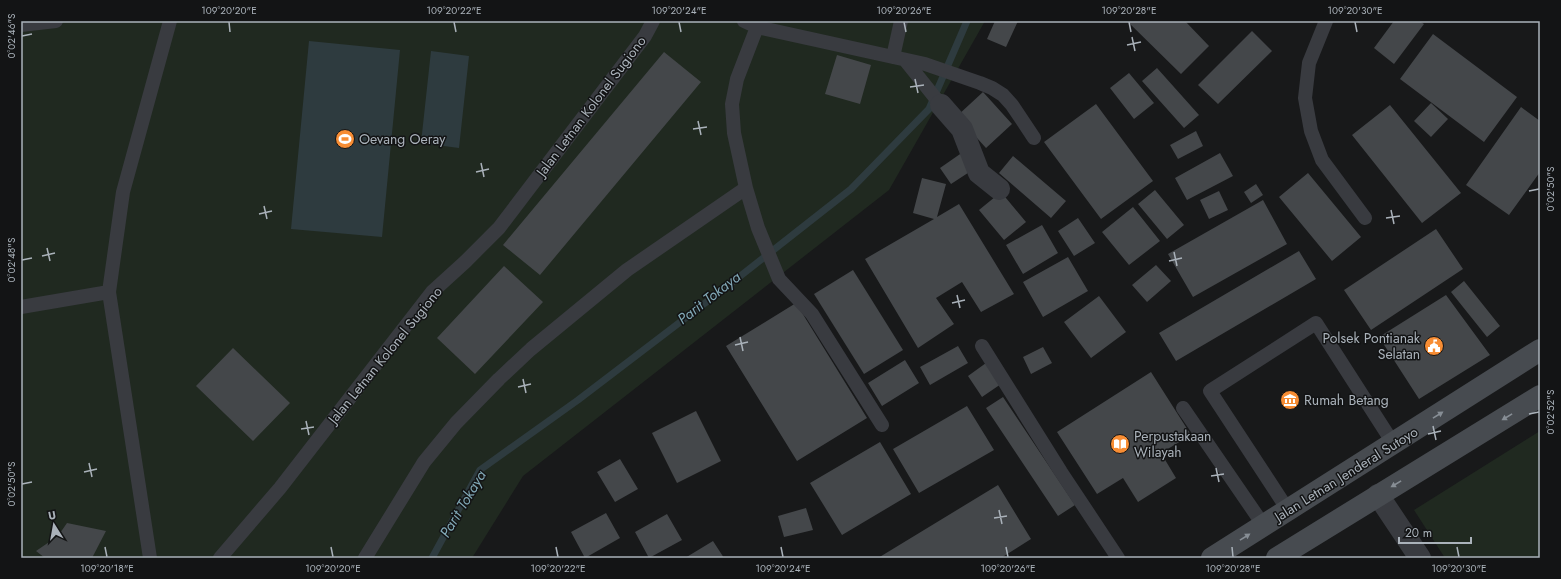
<svg xmlns="http://www.w3.org/2000/svg" width="1561" height="579" font-family="Jost,sans-serif">
<rect width="100%" height="100%" fill="#18191a"/>
<!-- green -->
<path fill="#202920" d="M21,21h964l-96,169 -366,286 -51,82h-451z
M1540,431v127h-95l-31,-48z"/>
<!-- water -->
<path fill="#2e3b3f" d="M309,41l91,9 -18,187 -91,-8z
M431,51l38,5 -10,92 -38,-5z"/>
<g fill="none" stroke-linecap="round" stroke-linejoin="round">
<!-- stream -->
<path stroke="#2e3b3f" stroke-width="7" d="M432,558l48,-88 98,-70 156,-119 117,-92 78,-80 38,-88"/>
</g>
<!-- building -->
<path fill="#44474a" d="M995,21h23l-12,26 -19,-8z
M1127,21h58l24,25 -28,28z
M1394,21h25l5,3 -30,40 -20,-16z
M1252,31l20,20 -54,53 -20,-19z
M1433,34l84,63 -33,45 -84,-63z
M664,52l37,30 -161,193 -37,-30z
M837,55l34,10 -11,39 -35,-10z
M1157,68l42,47 -15,13 -42,-47z
M1129,73l25,30 -20,16 -24,-31z
M983,92l29,32 -26,24 -29,-32z
M1431,103l17,16 -17,18 -17,-16z
M1096,104l57,77 -52,38 -57,-77z
M1390,105l71,88 -39,30 -70,-88z
M1521,107l19,14v51l-31,43 -43,-30z
M1196,131l7,15 -25,13 -8,-14z
M963,152l11,17 -23,15 -11,-16z
M1220,153l13,23 -46,24 -12,-22z
M1013,156l53,45 -15,17 -52,-45z
M1308,173l53,64 -29,24 -53,-64z
M922,178l24,6 -9,33 22,-13 55,90 -33,18 -19,-30 -26,16 18,26 -36,24 -53,-89 69,-40 -21,-6z
M1256,184l7,11 -12,8 -7,-11z
M1155,190l29,35 -17,14 -29,-35z
M1219,191l9,19 -19,9 -9,-19z
M1001,192l25,30 -22,18 -25,-30z
M1263,200l24,44 -94,53 -25,-43z
M1133,207l27,34 -31,24 -27,-33z
M1078,218l17,25 -21,13 -16,-25z
M1042,225l16,28 -35,21 -17,-29z
M1436,229l27,40 -92,61 -27,-40z
M1299,251l17,28 -140,82 -17,-28z
M1068,257l20,34 -45,26 -20,-35z
M1156,265l15,16 -24,21 -15,-17z
M504,266l39,36 -68,72 -38,-36z
M853,270l50,80 -39,24 -50,-80z
M1464,281l36,45 -13,11 -36,-45z
M1446,295l44,60 -71,44 -40,-62z
M1099,296l27,36 -35,26 -27,-36z
M796,303l71,115 -70,43 -71,-115z
M958,346l10,17 -38,22 -10,-18z
M1043,347l9,16 -21,11 -8,-17z
M233,348l57,55 -37,38 -57,-55z
M905,360l14,23 -37,23 -14,-23z
M986,363l15,21 -19,13 -14,-21z
M1151,372l40,63 -30,18 15,25 -38,24 -15,-24 -26,16 -40,-62z
M1003,397l72,108 -17,11 -72,-108z
M967,406l27,44 -75,43 -26,-44z
M696,411l25,50 -44,22 -25,-50z
M880,442l31,52 -69,41 -32,-52z
M620,459l18,30 -23,13 -18,-30z
M998,485l33,54 -30,19h-123z
M806,508l7,22 -29,7 -6,-21z
M606,513l14,25 -35,20 -14,-26z
M667,514l15,26 -33,18 -14,-26z
M67,523l39,8 -14,27h-47l-9,-7 22,-15z
M713,541l11,17h-39z"/>
<g fill="none" stroke-linecap="round" stroke-linejoin="round">
<!-- lane -->
<path stroke="#393b40" stroke-width="14" d="M744,21l13,6 168,37 55,19 12,5 11,7 9,10 22,33
M1326,21l-17,42 -4,35 6,33 11,29 43,58
M21,25l35,-4
M757,27l-20,52 -5,25 2,29 12,55 12,40 21,51 33,35 70,111
M893,57l8,-36
M905,60l36,45
M21,307l88,-15
M982,346l79,126 57,86
M1183,408l81,118
M1288,510l-78,-119 106,-68 77,120
M150,558l-41,-266 14,-100 47,-171
M220,558l60,-70 152,-196 33,-30 34,-34 146,-192 8,-15
M365,558l59,-96 32,-39 43,-44 32,-30 96,-79 119,-82"/>
<!-- street -->
<path stroke="#393b40" stroke-width="22" d="M941,105l21,24 17,44 20,16
M1378,495l42,63"/>
<!-- secondary -->
<path stroke="#474b50" stroke-width="22" d="M1212,558l328,-208
M1277,558l263,-162"/>
</g>
<!-- one-way arrows -->
<defs><path id="oneway-solid" d="M-6-.8H1V-3.2L6.5 0L1 3.2V.8H-6Z"/></defs>
<g fill="#878e95">
<use href="#oneway-solid" transform="translate(1438 415) rotate(-32)"/>
<use href="#oneway-solid" transform="translate(1507 417) rotate(149)"/>
<use href="#oneway-solid" transform="translate(1396 484) rotate(149)"/>
<use href="#oneway-solid" transform="translate(1245 537) rotate(-32)"/>
</g>
<!-- ticks -->
<path fill="none" stroke="#aab2ba" stroke-width="1.5" d="M229,22l1,10M454,22l2,10M679,22l2,10M904,22l2,10M1129,22l2,10M1355,22l2,10M22,36l10,-2M1132,37l3,14M1127,45l14,-3M915,79l3,14M910,87l14,-2M698,121l3,14M693,129l14,-2M481,163l3,14M476,172l13,-3M1529,191l10,-2M264,206l3,13M1391,210l3,14M259,214l13,-3M1386,218l14,-2M47,248l3,13M1174,252l3,14M42,256l13,-3M22,260l10,-2M1169,261l13,-3M957,295l3,13M952,303l13,-3M740,337l3,14M735,345l13,-3M523,379l3,14M518,387l13,-3M1529,414l10,-2M306,421l3,14M1433,426l3,14M301,429l13,-2M1428,434l13,-3M89,463l3,14M1216,468l3,14M84,472l13,-3M1211,476l13,-2M22,484l10,-2M999,510l3,14M994,518l13,-2M105,547l2,10M331,547l2,10M556,547l2,10M781,547l2,10M1006,547l2,10M1232,547l1,10M1457,547l2,10"/>
<!-- icons -->
<defs>
<symbol id="stadium-disc" viewBox="-11 -11 22 22"><circle r="9.5" fill="#f78d34" stroke="#131415"/><path d="M0-5a6.5 5 0 1 0 0 10a6.5 5 0 1 0 0-10ZM-3.5-1.8h7v3.6h-7Z" fill="#fff"/></symbol>
<symbol id="civic-disc" viewBox="-11 -11 22 22"><circle r="9.5" fill="#f78d34" stroke="#131415"/><path d="M-.6-6.5H3V-4.5H.6V-3L4-1V1h2V6H-6V1h2V-1L-.6-3ZM-1.2 2.5V6h2.4V2.5Z" fill="#fff"/></symbol>
<symbol id="museum-disc" viewBox="-11 -11 22 22"><circle r="9.5" fill="#f78d34" stroke="#131415"/><path d="M0-6L6-3V-2H-6V-3ZM-5-1h2V3h-2ZM-1-1h2V3h-2ZM3-1h2V3H3ZM-6 4H6V6H-6Z" fill="#fff"/></symbol>
<symbol id="library-disc" viewBox="-11 -11 22 22"><circle r="9.5" fill="#f78d34" stroke="#131415"/><path d="M-6-4Q-3-5.5-.7-3.5V5Q-3 3-6 4ZM6-4Q3-5.5 .7-3.5V5Q3 3 6 4Z" fill="#fff"/></symbol>
</defs>
<g fill-rule="evenodd">
<use href="#stadium-disc" x="334" y="128" width="22" height="22"/>
<use href="#civic-disc" x="1423" y="335" width="22" height="22"/>
<use href="#museum-disc" x="1279" y="389" width="22" height="22"/>
<use href="#library-disc" x="1109" y="433" width="22" height="22"/>
</g>
<g text-anchor="middle" dominant-baseline="central" stroke-width="3" stroke-linejoin="round" paint-order="stroke">
<!-- street labels -->
<g font-size="14" fill="#aab2ba" stroke="#131415">
<text transform="translate(591 106) rotate(-53)">Jalan Letnan Kolonel Sugiono</text>
<text transform="translate(385 355) rotate(-51)">Jalan Letnan Kolonel Sugiono</text>
<text transform="translate(1346 474) rotate(-32)">Jalan Letnan Jenderal Sutoyo</text>
</g>
<!-- poi labels -->
<g font-size="14" fill="#aab2ba" stroke="#131415" text-anchor="start">
<text x="359" y="139">Oevang Oeray</text>
<text x="1420" y="338" text-anchor="end">Polsek Pontianak<tspan x="1420" dy="16">Selatan</tspan></text>
<text x="1304" y="400">Rumah Betang</text>
<text x="1134" y="436">Perpustakaan<tspan x="1134" dy="16">Wilayah</tspan></text>
</g>
<!-- water labels -->
<g font-size="15" font-style="italic" fill="#81a8b6" stroke="#131415">
<text transform="translate(709 298) rotate(-38)">Parit Tokaya</text>
<text transform="translate(463 504) rotate(-59)">Parit Tokaya</text>
</g>
</g>
<!-- border -->
<rect width="1561" height="579" fill="none" stroke="#131415" stroke-width="44"/>
<!-- north arrow -->
<g transform="translate(54 525) rotate(349)" stroke="#131415" stroke-width="3" paint-order="stroke">
<path d="M0-3L7 15L0 10L-7 15Z" fill="#aab2ba"/>
<text y="-6" font-size="11" font-weight="bold" text-anchor="middle" fill="#aab2ba">U</text>
</g>
<!-- scale -->
<path d="M1399 537v6h72v-6" fill="none" stroke="#aab2ba" stroke-width="2"/>
<text x="1405" y="537" font-size="12" fill="#aab2ba" stroke="#131415" stroke-width="3" paint-order="stroke">20 m</text>
<rect x="22" y="22" width="1517" height="535" fill="none" stroke="#aab2ba" stroke-width="1.5"/>
<g font-size="10" text-anchor="middle" fill="#aab2ba">
<text x="229" y="14">109°20'20"E</text>
<text x="454" y="14">109°20'22"E</text>
<text x="679" y="14">109°20'24"E</text>
<text x="904" y="14">109°20'26"E</text>
<text x="1129" y="14">109°20'28"E</text>
<text x="1355" y="14">109°20'30"E</text>
<text transform="translate(11 36) rotate(-90)" y="4">0°02'46"S</text>
<text transform="translate(1550 189) rotate(-90)" y="4">0°02'50"S</text>
<text transform="translate(11 260) rotate(-90)" y="4">0°02'48"S</text>
<text transform="translate(1550 412) rotate(-90)" y="4">0°02'52"S</text>
<text transform="translate(11 484) rotate(-90)" y="4">0°02'50"S</text>
<text x="107" y="572">109°20'18"E</text>
<text x="333" y="572">109°20'20"E</text>
<text x="558" y="572">109°20'22"E</text>
<text x="783" y="572">109°20'24"E</text>
<text x="1008" y="572">109°20'26"E</text>
<text x="1233" y="572">109°20'28"E</text>
<text x="1459" y="572">109°20'30"E</text>
</g>
</svg>
